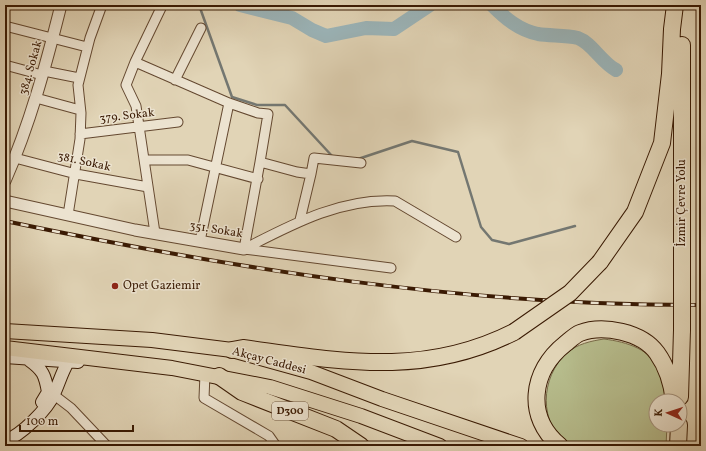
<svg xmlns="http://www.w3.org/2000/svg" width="706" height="451" font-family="Vollkorn,serif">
<rect width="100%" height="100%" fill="#e1d4b6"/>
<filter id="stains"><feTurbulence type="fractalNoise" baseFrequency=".005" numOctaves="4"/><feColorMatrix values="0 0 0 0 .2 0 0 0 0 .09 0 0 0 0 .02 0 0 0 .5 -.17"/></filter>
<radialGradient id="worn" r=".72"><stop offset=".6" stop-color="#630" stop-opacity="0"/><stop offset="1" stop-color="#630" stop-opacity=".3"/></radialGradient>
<!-- green -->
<path fill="#b6bc8c" stroke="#786b48" d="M604,339c23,3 48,10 58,35 3,8 4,18 6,27h-12v24h11l-1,21h-97c-31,-22 -29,-69 -2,-93 10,-9 24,-12 37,-14z"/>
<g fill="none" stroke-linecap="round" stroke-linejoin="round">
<!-- stream -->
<path stroke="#747771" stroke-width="2.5" d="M199,5l33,92 25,8h28l48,52
M358,159l54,-18 46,11 23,75 11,13 17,4 66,-18"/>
<!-- river -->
<path stroke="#9bb5ba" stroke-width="14" d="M240,5l52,13 20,12 14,6 40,-8 28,1 36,-24
M492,5c14,14 27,25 46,29 13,2 27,1 40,4 14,5 23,24 38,32"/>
<defs>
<path id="minor" d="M5,26l82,21
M135,62l94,41 29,10 10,1 -8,48 37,10 14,2 -11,46
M5,65l37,10
M44,71l35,7
M175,80l26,-52
M36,98l44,12
M80,134l98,-12
M15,158l61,16 72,13
M144,160h44l70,19
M311,174l3,-16 47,5
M68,215l12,-76 1,-26 -3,-28 12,-47 12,-33
M155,233l-19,-127 -10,-21 9,-23 26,-54
M200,241l29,-138
M244,249c47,-24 96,-51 151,-48l61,36
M244,249l147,19
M244,249l16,-87
M205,374l-1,24 65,38 7,10
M54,395l17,13 36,38"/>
<path id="tertiary" d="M5,181c25,-57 41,-116 56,-176
M5,201l130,29 109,19"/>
<path id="secondary" d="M5,357l73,5
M29,360c14,10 16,15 19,32l-6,10
M5,441c16,-6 42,-31 49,-47 5,-11 8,-22 14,-32"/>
<path id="trunk" d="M5,331l147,9 80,10 79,22 71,27 139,47
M5,348l167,20 98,19 91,29 79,30"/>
<path id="motorway" d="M682,45v218
M600,262l35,-50 27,-69 8,-69 2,-45 3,-24
M232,350l11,-2c97,13 180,30 271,-16
M219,376l23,16 94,37 25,17
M680,397l2,-67
M560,446c-35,-29 -29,-75 5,-102 5,-4 10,-9 15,-11 23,-9 62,-1 77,20 10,14 15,30 17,48
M678,446l1,-21"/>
</defs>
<!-- minor casing -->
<use href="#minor" stroke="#644830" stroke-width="11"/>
<!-- tertiary casing -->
<use href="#tertiary" stroke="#644830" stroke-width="13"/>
<!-- secondary casing -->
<use href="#secondary" stroke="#3a1a03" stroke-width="14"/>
<!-- trunk casing -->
<use href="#trunk" stroke="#3a1a03" stroke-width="16"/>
<!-- motorway casing -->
<use href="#motorway" stroke="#3a1a03" stroke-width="18"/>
<!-- minor -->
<use href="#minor" stroke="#ece3d0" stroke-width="9"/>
<!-- tertiary -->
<use href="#tertiary" stroke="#ece3d0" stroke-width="11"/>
<!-- secondary -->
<use href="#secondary" stroke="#ece3d0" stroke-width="12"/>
<!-- trunk -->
<use href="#trunk" stroke="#e1d4b6" stroke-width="14"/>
<!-- motorway -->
<use href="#motorway" stroke="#e1d4b6" stroke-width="16"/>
<defs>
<path id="rail" d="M5,221c229,48 462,85 696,84"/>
</defs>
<!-- rail casing -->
<use href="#rail" stroke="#3a1a03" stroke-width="4"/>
<!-- rail -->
<use href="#rail" stroke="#ece3d0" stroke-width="2.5" stroke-dasharray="8" stroke-linecap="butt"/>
<defs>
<path id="motorway-bridge" d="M682,330v-67
M514,332l56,-39 30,-31"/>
</defs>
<!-- motorway-bridge casing -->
<use href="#motorway-bridge" stroke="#3a1a03" stroke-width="18" stroke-linecap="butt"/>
<!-- motorway-bridge -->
<use href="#motorway-bridge" stroke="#e1d4b6" stroke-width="16"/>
</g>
<!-- markers -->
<circle fill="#8f2418" stroke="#ece3d0" stroke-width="1.5" cx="115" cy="286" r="4"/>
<g text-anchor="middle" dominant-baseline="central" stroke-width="3" stroke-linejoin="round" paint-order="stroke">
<!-- shield labels -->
<rect fill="#ece3d0" stroke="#6f5640" stroke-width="1" x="272" y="402" width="36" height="18" rx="3"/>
<g font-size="11" font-weight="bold" fill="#3a1a03">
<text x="290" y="411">D300</text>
</g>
<!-- street labels -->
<g font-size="12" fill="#3a1a03" stroke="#ece3d0">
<text transform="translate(31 68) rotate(-74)">384. Sokak</text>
<text transform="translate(127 116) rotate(-7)">379. Sokak</text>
<text transform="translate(84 162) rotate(12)">381. Sokak</text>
<text transform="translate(682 203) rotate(-90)">İzmir Çevre Yolu</text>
<text transform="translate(216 230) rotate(9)">351. Sokak</text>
<text transform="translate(269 361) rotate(15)">Akçay Caddesi</text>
</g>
<!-- poi labels -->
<g font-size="12" fill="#3a1a03" stroke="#ece3d0" text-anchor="start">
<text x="123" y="286">Opet Gaziemir</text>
</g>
</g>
<!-- margin -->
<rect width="706" height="451" fill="none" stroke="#e1d4b6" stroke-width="20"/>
<rect x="6" y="6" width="694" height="439" fill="none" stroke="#3a1a03" stroke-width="2"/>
<rect x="10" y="10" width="686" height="431" fill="none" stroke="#3a1a03"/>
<!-- north arrow -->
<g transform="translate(668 413) rotate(273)"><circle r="19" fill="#ece3d0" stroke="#a5937e"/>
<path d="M0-3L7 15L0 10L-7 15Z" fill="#8f2418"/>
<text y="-6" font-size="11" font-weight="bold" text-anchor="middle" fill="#3a1a03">K</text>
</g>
<!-- scale -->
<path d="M20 425v6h113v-6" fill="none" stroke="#3a1a03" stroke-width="2"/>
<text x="26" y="425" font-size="12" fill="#3a1a03" stroke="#ece3d0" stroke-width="3" paint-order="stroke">100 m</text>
<rect width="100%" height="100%" filter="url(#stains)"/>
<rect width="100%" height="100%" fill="url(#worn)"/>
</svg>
